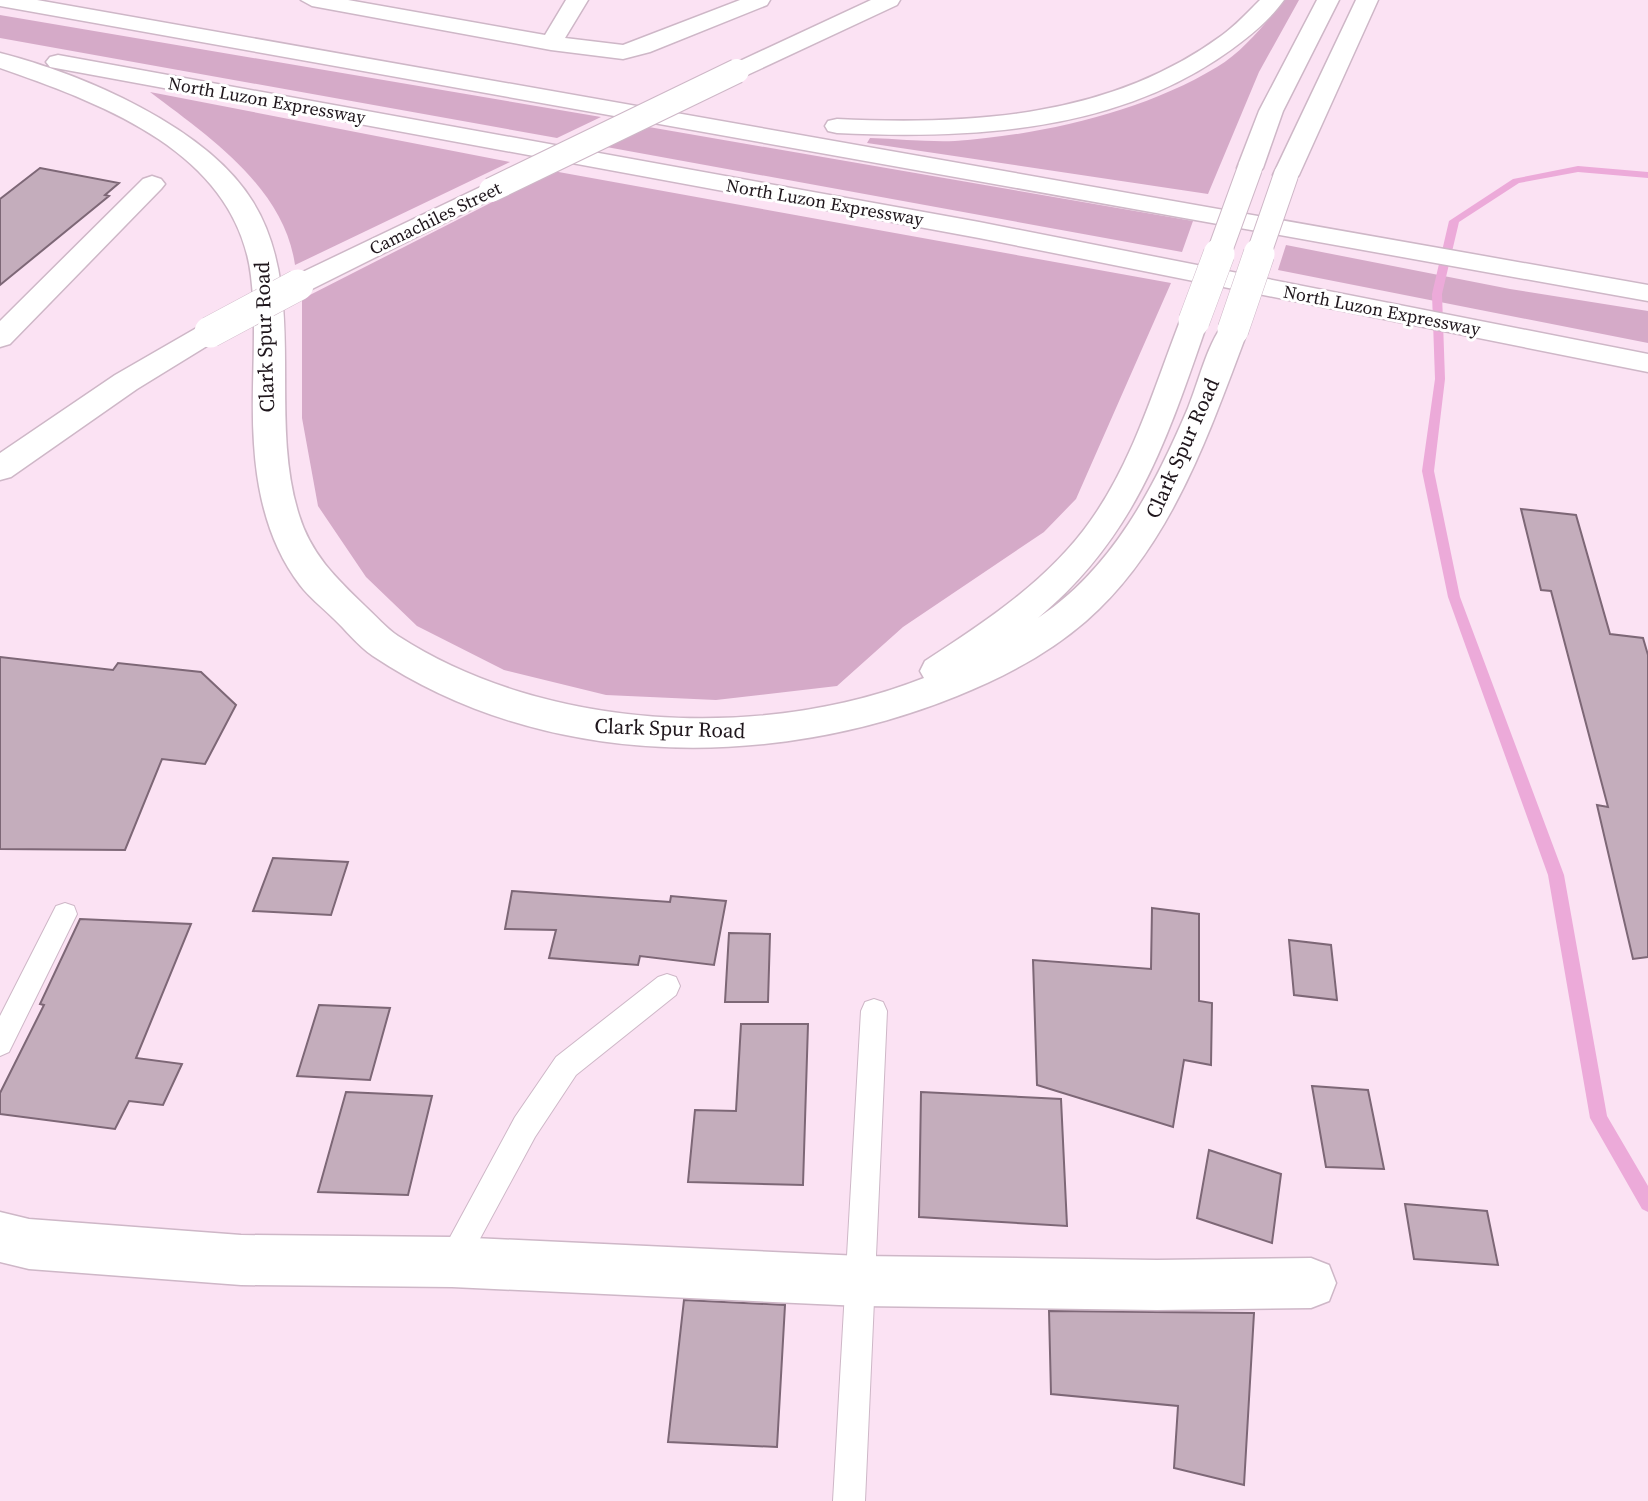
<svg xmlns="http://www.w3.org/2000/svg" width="1648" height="1501" font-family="'Source Serif 4',serif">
<rect width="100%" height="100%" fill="#fbe2f3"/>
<!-- green -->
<path fill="#d5aac8" d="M1285,0h14l-40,72 -51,122 -341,-51 3,-5c28,1 57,4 85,3 86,-6 188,-29 262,-74 27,-16 48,-44 68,-67z
M0,15l601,102 -44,21 -557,-100z
M150,92l360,70 -215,103c-11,-78 -87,-129 -145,-173z
M643,126l550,95 -11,31 -581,-106z
M553,171l618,112 -95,216 -32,33 -141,95 -66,59 -121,14 -110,-5 -102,-25 -87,-44 -51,-49 -48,-71 -16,-88v-119z
M1286,245l224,44 138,22v32l-370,-73z"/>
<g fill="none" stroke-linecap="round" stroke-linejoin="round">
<!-- stream -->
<path fill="#ecaad9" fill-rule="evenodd" d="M1578,166l70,6v6l-70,-6 -59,11 -60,39 -17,72 3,85 -11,92 26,126 104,278 43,241 41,70v26l-6,-3 -52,-91 -42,-243 -100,-278 -26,-126 13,-92 -3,-85 17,-73 64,-42z"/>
</g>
<!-- building -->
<path fill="#c4adbc" stroke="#7d6776" stroke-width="2" d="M40,168l79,15 -14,12 4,1 -109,89v-86z
M1521,509l55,6 34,119 33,4 5,17v302l-15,2 -36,-154 11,2 -57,-216 -10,-1z
M0,657l113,13 5,-7 83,9 35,33 -31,59 -43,-5 -37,91 -125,-1z
M273,858l75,4 -17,53 -78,-4z
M512,891l158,11 1,-6 55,5 -12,64 -74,-9 -2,9 -89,-7 7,-28 -51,-1z
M1152,908l47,6v87l13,2 -1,62 -27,-5 -11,67 -136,-42 -4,-125 118,9z
M80,919l111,5 -55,134 46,6 -19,41 -34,-4 -14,28 -115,-15v-21l44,-88 -4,-1z
M729,933l41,1 -2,68h-43z
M1289,940l42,5 6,55 -43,-5z
M319,1005l71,3 -20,72 -73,-4z
M741,1024h67l-5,161 -115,-3 7,-72 41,1z
M1312,1086l56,4 16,79 -58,-2z
M346,1092l86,4 -24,99 -90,-3z
M921,1092l140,7 6,127 -148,-9z
M1209,1150l72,24 -9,69 -75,-25z
M1405,1204l82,7 11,54 -84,-6z
M684,1300l101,5 -8,142 -109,-5z
M1049,1311l205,2 -10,172 -70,-17 4,-62 -127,-12z"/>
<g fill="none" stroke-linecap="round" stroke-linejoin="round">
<defs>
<path id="service" d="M65,903l9,3 3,8 -68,138 -9,4v-40l56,-110z
M667,974l9,3 4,9 -4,9 -100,80 -41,62 -73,135 -10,5 -10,-5 -5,-10 5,-10 73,-135 41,-60 102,-80z
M874,999l9,3 4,9 -22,490h-32l28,-490 4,-9z"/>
<path id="minor" d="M301,0h47l197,35 21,-35h22l-23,38 58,7 117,-45h30l-3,5 -117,47 -27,7 -72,-9 -239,-44z
M152,176l9,3 4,5 -4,5 -151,155 -10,3v-26l143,-142z
M0,1212l29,7 212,16 211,2 409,19 296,4 154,-2 18,7 7,18 -7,18 -18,7 -154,2 -296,-4 -409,-19 -211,-2 -212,-16 -29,-7z"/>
<path id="tertiary" d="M871,0h29l-3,5 -152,71h-16l-4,-5 4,-5z
M491,182l9,3 4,5 -4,5 -192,96 -10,2 -10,-2 -4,-6 4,-6z
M210,323l10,3 5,6 -5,6 -83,51 -126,88 -11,3v-27l115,-78 85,-49z"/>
<path id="motorway" d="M0,0h37l1611,285v16l-1648,-295z
M1260,0h24c-17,24 -44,44 -68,60 -111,73 -250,79 -379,73l-9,-2 -3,-5 3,-5 9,-2c133,6 272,-1 384,-83 14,-10 27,-24 39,-36z
M1317,0h22l-56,111 -20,57 -4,5h-18l-4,-5 22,-57z
M1356,0h22l-79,175 -4,5h-18l-4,-5z
M0,53c82,21 208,74 253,149 56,91 14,213 46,313 12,39 36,62 65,90 11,10 22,23 34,31 147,95 364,106 526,42l-4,-7 5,-10c60,-39 124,-81 166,-141 42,-59 63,-132 89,-199l4,-6 10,-3 10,3 4,6c-41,118 -71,214 -170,297 74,-49 116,-130 150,-210 11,-27 18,-60 35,-84l10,-3 10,3 5,6c-39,103 -77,217 -162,291 -38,33 -84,57 -129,75 -185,75 -414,74 -584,-40 -15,-10 -27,-26 -40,-38 -11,-11 -24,-21 -33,-33 -31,-40 -43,-92 -46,-141 -4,-56 4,-112 -3,-168 -15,-124 -148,-172 -251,-208z
M58,55l921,167 669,132v18l-669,-134 -929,-171 -4,-5 4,-5z"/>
</defs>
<!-- service casing -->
<use href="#service" stroke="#ceb7c7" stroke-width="2"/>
<!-- minor casing -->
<use href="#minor" stroke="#ceb7c7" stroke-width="3"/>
<!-- tertiary casing -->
<use href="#tertiary" stroke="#ceb7c7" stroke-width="3"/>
<!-- motorway casing -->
<use href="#motorway" stroke="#ceb7c7" stroke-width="3"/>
<!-- service -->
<use href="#service" fill="#fff" fill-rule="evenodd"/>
<!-- minor -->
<use href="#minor" fill="#fff" fill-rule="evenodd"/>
<!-- tertiary -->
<use href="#tertiary" fill="#fff" fill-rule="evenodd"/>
<!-- motorway -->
<use href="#motorway" fill="#fff" fill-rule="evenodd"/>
<defs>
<path id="tertiary-bridge-far1" d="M491,190l246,-119"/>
<path id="tertiary-bridge" d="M210,332l88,-47"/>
<path id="motorway-bridge-far1" d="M1218,256l32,-88
M1258,256l28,-81"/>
<path id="motorway-bridge" d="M1194,321l25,-67
M1233,330l26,-76"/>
</defs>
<!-- tertiary-bridge-far1 casing -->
<use href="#tertiary-bridge-far1" stroke="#ceb7c7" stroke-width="26" stroke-linecap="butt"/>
<!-- tertiary-bridge casing -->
<use href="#tertiary-bridge" stroke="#ceb7c7" stroke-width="32" stroke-linecap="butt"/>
<!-- motorway-bridge-far1 casing -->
<use href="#motorway-bridge-far1" stroke="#ceb7c7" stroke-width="26" stroke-linecap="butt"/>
<!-- motorway-bridge casing -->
<use href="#motorway-bridge" stroke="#ceb7c7" stroke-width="32" stroke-linecap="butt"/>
<!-- tertiary-bridge-far1 -->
<use href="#tertiary-bridge-far1" stroke="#fff" stroke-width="24"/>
<!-- tertiary-bridge -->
<use href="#tertiary-bridge" stroke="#fff" stroke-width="31"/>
<!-- motorway-bridge-far1 -->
<use href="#motorway-bridge-far1" stroke="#fff" stroke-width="24"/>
<!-- motorway-bridge -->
<use href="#motorway-bridge" stroke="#fff" stroke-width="31"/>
</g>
<g text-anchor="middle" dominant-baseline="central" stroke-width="6" stroke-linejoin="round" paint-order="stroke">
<!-- far-street labels -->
<g font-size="18" fill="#1f161c" stroke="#fff">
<text transform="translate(267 100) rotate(10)">North Luzon Expressway</text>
<text transform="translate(825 202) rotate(10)">North Luzon Expressway</text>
<text transform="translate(435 218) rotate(-26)">Camachiles Street</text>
<text transform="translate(1382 310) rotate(11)">North Luzon Expressway</text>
</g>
<!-- street labels -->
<g font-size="21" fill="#1f161c" stroke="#fff">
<text transform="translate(264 337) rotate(-92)">Clark Spur Road</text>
<text transform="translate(1182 448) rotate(-66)">Clark Spur Road</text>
<text transform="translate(670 728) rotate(2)">Clark Spur Road</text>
</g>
</g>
</svg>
